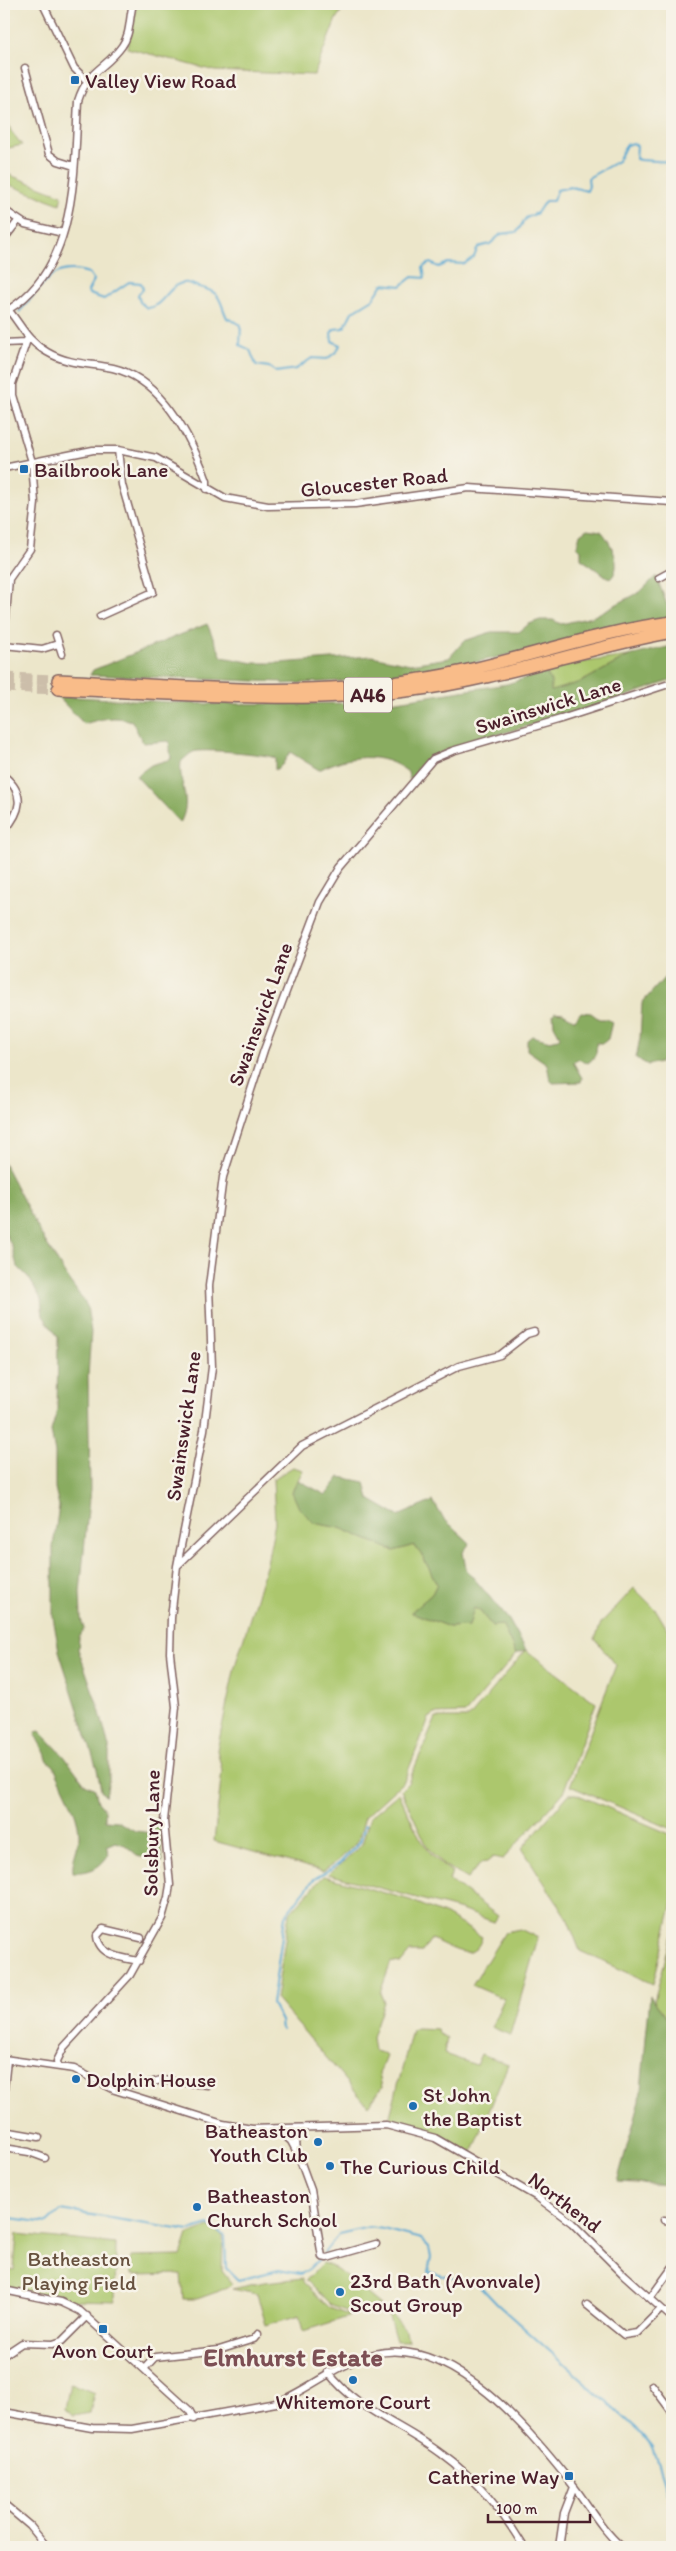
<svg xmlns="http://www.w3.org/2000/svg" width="676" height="2551" font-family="Itim,sans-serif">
<rect width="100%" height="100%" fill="#f7f3e8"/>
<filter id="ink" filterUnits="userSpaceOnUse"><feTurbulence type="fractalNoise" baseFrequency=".02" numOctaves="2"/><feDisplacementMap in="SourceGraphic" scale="10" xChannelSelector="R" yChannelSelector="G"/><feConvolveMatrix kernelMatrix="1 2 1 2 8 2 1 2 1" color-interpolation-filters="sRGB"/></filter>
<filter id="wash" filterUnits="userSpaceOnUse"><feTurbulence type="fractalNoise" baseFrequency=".0096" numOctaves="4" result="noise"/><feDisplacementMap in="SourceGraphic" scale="20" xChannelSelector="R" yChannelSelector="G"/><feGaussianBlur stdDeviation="1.12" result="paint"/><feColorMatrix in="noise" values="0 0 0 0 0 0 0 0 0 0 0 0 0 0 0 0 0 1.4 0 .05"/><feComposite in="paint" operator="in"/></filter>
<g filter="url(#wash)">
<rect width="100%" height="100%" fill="#ece6ca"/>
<!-- green -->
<path fill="#acc76d" stroke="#7b734c" d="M137,4h209l-10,15 -22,56 -99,-4 -88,-23z
M4,110l7,21 11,14 -18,4z
M7,174l55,21 -2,9 -56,-21z
M629,656l-48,26 -30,10 -5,-25z
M293,1467l10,3 -11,22 22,31 26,5 54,23 20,-6 9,12 14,27 -5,10 -21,18 38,15 20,-1 5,-18 5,2 13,16 10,-2 14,30 -50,59 -31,1 -6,4 -25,63 -39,36 -7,24 -19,19 -16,11 -109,-30 8,-70 -5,-21 18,-84 32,-103 8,-40 -2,-44z
M634,1588l22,22 16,27v192l-102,-43 46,-121 -21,-26 6,-16z
M526,1650l70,53 -33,90 -60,66 -10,-2 -6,5 -6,1 -14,16 -23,-14 -17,-19 -26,-56 7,-7 28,-65h33z
M399,1793c15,32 22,58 53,79l-3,8 49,36 -4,6 -33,-12 -133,-36 16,-12 18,-18 8,-27z
M569,1794h7l96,41v71l-19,78 -73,-33 -12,-31 -46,-72z
M324,1876l86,24 36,15 36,22c-8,29 -32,9 -51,2l-9,13h-12l-9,11 -10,-1 -11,31 4,9 -12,35 2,14 8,2 4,3 -7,18 3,13 -14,19 -92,-107 13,-85z
M520,1929l18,9 -28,97 -19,-8 13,-28 -32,-14 33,-53z
M672,1935v89l-18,-23z
M417,2028l20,1 1,4 9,5 -3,16 32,11 5,-11 27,10 -36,90 -33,-19 -47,-12 -2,-7 22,-86z
M210,2227l13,9 -1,35 10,13 -4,4 -31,11h-14l-2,-25 -50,1v-18l50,-1 7,-21z
M17,2234l99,10 -1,57 -40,-1 -71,-12v-20l10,2z
M323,2263l14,6 44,36 -32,7 -17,-6 -26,-26z
M303,2278v4l27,26 18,7v2l-45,14 -4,-16 -33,10 -9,-31 -25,-5 32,-7z
M387,2310l19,20 2,11h-12z
M70,2383l24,10 -4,20 -17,3 -8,-7z"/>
<!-- forest -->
<path fill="#89ac60" stroke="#6a6646" d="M587,529l14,2c10,11 23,36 9,48l-29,-20v-9l-4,-4 3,-12z
M656,576l12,31h4v11l-200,45 -87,14 -1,2 -102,5v-2l-192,-7 3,-5 114,-46 15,33 32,6h25l93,-7 38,8 39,-6 15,-17 27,-9h28l10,-8 11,-4h13l8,4 31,-7 48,-25z
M672,646v34l-67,24 -154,44 -11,5 -26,25 -5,1 -1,-7c-26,-21 -60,-17 -89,-2l-29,-18 -8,13 -7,5v-12c-7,-4 -75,-10 -82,-6 -4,2 -9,7 -12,10 -3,23 12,37 -1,61l-44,-47 15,-11 20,-6 -2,-18 -26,2 -11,-22c-18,-6 -31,-2 -48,3l-27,-28 150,8 177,-1 123,-19 38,-12 6,9v10l30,-9 48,-26z
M672,969v90l-24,6 -12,-7 4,-20 2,-35z
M555,1012l8,1 12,7 6,-8 10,1 8,6h7l6,3 -4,17 -5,4h-7c1,10 0,14 -8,20l-10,-4 -5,3 9,16 -1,4 -28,1 -3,-3 -3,-16 -20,-14v-10l5,-4 18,5 8,-2 2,-3 -6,-11 -1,-11z
M4,1163l38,73 23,38 22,32 4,26 -3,44 2,113 -10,103 1,26 3,11 -5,9 -1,11 21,60 10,38v32l-3,17 -5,-6 -4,-21 -38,-118 -6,-34v-71l6,-40 -4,-18v-35l-4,-22 6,-20 1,-74 -15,-21 -2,-17 -12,-21 -12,-12 -5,-19 -8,-17z
M340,1477l25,5 4,17 29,17 35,-15 10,17 27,25 -7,9 3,17 43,51 17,30 -10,4 -14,-29 -10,1 -13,-16 -5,-2 -5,18 -20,1 -38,-15 21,-18 5,-10 -14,-27 -9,-12 -20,6 -54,-23 -26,-5 -15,-15 -7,-16 6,-12 28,15z
M40,1731l24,25 21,28 10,5 3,13 7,8v10l12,1 18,10 17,2 4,-6 4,-1 3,36 -26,-7 -12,-10 -10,-3 -9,4 3,8c-9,14 -19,19 -36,18 -2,-13 7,-25 6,-39 -1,-22 -17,-47 -25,-67l-7,-6c-2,-12 -10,-17 -12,-28z
M650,1996l22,29v160l-55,-3 23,-82z"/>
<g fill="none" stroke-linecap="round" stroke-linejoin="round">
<!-- stream -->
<path stroke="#56a7d1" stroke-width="2" d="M19,312c24,-25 31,-51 70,-39l5,7 -6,11 1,3 15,5 25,-17 12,1 2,6 -5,6 2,7 7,6c18,-1 22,-28 41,-25 4,1 7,3 11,4 24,6 19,12 28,31l14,7 -1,20 10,5 6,15 13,2 7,5 20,-3 16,-11 15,1 10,-8 3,-6 -8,-4 -1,-8 3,-4 10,-1 8,-16 21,-13 10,-15 18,2 11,-9 13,1 -2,-11 7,-4 9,4 9,-4 16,1 10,-7 4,-10 12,-3 11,-10 16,-2 9,-14 11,-5 8,-12h8l4,-11 14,-3 16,4 2,-5 -1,-8 30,-17 8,-16 7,-2 4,3 -1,13 4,1 32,2
M4,314l4,2
M282,2030l-1,-9 -9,-17 13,-88 29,-37 26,-16 20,-21 5,-17
M4,2217l43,6 14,-13 128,21 20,-6 16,11 1,32 12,12 41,-10 22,4 8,-5 12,-12
M324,2253l15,-19 30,-7 14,2 38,10 8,8 2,11 -3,14 51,13 18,19 139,124 16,19 20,60"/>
</g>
</g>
<g filter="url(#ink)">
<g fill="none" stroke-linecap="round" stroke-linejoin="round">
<!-- trunk-tunnel -->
<path stroke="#ccbeaa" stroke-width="11" stroke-dasharray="11 5.5" stroke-linecap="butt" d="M4,678l54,2
M4,687l54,2"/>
<defs>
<path id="minor" d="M43,4l31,64 12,12
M25,68l24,86 9,7 16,5
M4,210l21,14 38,9
M4,239l14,-18
M4,305c16,16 20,34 43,47 22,13 42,11 66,16 50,12 78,69 94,113v8
M8,310c70,-43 66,-138 70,-209 10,-32 28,-32 44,-55 9,-12 7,-29 11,-42
M4,343l22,-1
M4,468l89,-18h25l38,8 69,40 43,8 87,-2 114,-16 203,14
M659,578l13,-7
M100,616l53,-24 -31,-107 -4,-35
M56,635l6,19
M4,640l5,-61 21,-30 5,-46 -3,-41 -20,-67v-11l16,-47
M4,645l38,4 16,-5
M4,776c22,18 17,36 0,55
M178,1565l124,-119 157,-80 41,-11 27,-21 7,-2
M139,1961c-16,-3 -40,-5 -42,-25l6,-7 38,9
M4,2059l70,10 41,21 108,34 29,5 134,-4 49,13 102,59 35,26 52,52 48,43
M58,2066l-1,-5 7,-14 66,-72 32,-57 6,-21 2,-12 -6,-64 12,-114 -6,-54 1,-35 6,-52 27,-136 8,-63 -3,-81 14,-109 41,-127 56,-148 21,-35 92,-108 19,-8 109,-32 111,-36
M103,2082l39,3 19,-5 47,5
M4,2089l3,-29
M278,2130l13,11 6,11 -1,-12 3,-12
M4,2131l35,6
M4,2148l25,4 16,6
M297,2152l14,38 11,67 5,1 49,-14
M664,2220l8,1
M4,2290l57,12 19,9 109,99 5,9
M651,2297l21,-29
M587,2305l37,30 13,-2 24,-24
M4,2355l18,-12 31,1 9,-3 25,-25
M144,2369l11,-12 64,-7 35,-11 4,-5
M328,2372c29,39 78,54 115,83 32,23 61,58 81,92
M652,2385l20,27
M4,2412l88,16 40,1 144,-26c34,-14 61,-39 98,-49 78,-20 159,80 201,134 15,20 28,43 47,59
M4,2504l26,22 17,21
M559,2547l5,-34 10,-26"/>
<path id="trunk" d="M58,680c118,6 239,18 356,0 87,-12 171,-47 258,-58
M58,689c118,4 238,16 356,1 87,-11 171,-42 258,-58"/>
</defs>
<!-- minor casing -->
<use href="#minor" stroke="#836563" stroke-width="9"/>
<!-- trunk casing -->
<use href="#trunk" stroke="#836563" stroke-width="14"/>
<!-- minor -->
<use href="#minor" stroke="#fff" stroke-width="6"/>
<!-- trunk -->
<use href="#trunk" stroke="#f9bc89" stroke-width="11"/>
</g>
</g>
<!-- markers -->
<g fill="#1f6fb2" stroke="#f7f3e8" stroke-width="2">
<rect x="70" y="75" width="10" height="10" rx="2.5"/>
<rect x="19" y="464" width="10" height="10" rx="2.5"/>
<circle cx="76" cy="2079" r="5"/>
<circle cx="413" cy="2106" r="5"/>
<circle cx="318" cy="2142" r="5"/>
<circle cx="330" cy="2166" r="5"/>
<circle cx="197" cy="2207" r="5"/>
<circle cx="340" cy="2292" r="5"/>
<rect x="98" y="2324" width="10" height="10" rx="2.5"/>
<circle cx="353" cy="2380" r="5"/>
<rect x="564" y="2471" width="10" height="10" rx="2.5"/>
</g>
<g text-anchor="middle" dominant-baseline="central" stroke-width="5" stroke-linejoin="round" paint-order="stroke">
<!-- shield labels -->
<rect fill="#f7f3e8" stroke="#7e5f64" stroke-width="1" x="344" y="677.5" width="48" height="35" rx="4"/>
<g font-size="20" font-weight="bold" fill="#4a1f2b">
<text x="368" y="695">A46</text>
</g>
<!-- poi labels -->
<g font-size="21" fill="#4a1f2b" stroke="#f7f3e8" text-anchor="start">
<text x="85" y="80">Valley View Road</text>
<text x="34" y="469">Bailbrook Lane</text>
<text x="86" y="2079">Dolphin House</text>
<text x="423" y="2094">St John<tspan x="423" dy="24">the Baptist</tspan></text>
<text x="308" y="2130" text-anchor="end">Batheaston<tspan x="308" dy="24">Youth Club</tspan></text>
<text x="340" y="2166">The Curious Child</text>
<text x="207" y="2195">Batheaston<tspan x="207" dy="24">Church School</tspan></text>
<text x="350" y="2280">23rd Bath (Avonvale)<tspan x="350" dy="24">Scout Group</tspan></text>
<text x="103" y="2350" text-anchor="middle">Avon Court</text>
<text x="353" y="2401" text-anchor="middle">Whitemore Court</text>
<text x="559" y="2476" text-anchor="end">Catherine Way</text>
</g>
<!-- street labels -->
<g font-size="21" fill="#4a1f2b" stroke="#f7f3e8">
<text transform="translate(374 482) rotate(-6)">Gloucester Road</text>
<text transform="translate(548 705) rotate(-17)">Swainswick Lane</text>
<text transform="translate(260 1014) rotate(-70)">Swainswick Lane</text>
<text transform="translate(183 1426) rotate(-82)">Swainswick Lane</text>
<text transform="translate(151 1833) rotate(-89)">Solsbury Lane</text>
<text transform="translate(565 2202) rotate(37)">Northend</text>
</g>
<!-- park labels -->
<g font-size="21" fill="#67513f" stroke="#f7f3e8">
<text x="79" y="2258">Batheaston<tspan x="79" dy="24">Playing Field</tspan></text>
</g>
<!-- district labels -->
<g font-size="26" font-weight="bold" fill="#7c4f54" stroke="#f7f3e8">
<text x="293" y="2357">Elmhurst Estate</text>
</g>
</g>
<!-- margin -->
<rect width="676" height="2551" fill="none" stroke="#f7f3e8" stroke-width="20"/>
<!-- scale -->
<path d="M488 2514v8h102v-8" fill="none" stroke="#4a1f2b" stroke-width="2.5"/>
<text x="496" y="2514" font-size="15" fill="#4a1f2b" stroke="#f7f3e8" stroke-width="4" paint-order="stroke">100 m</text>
</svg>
